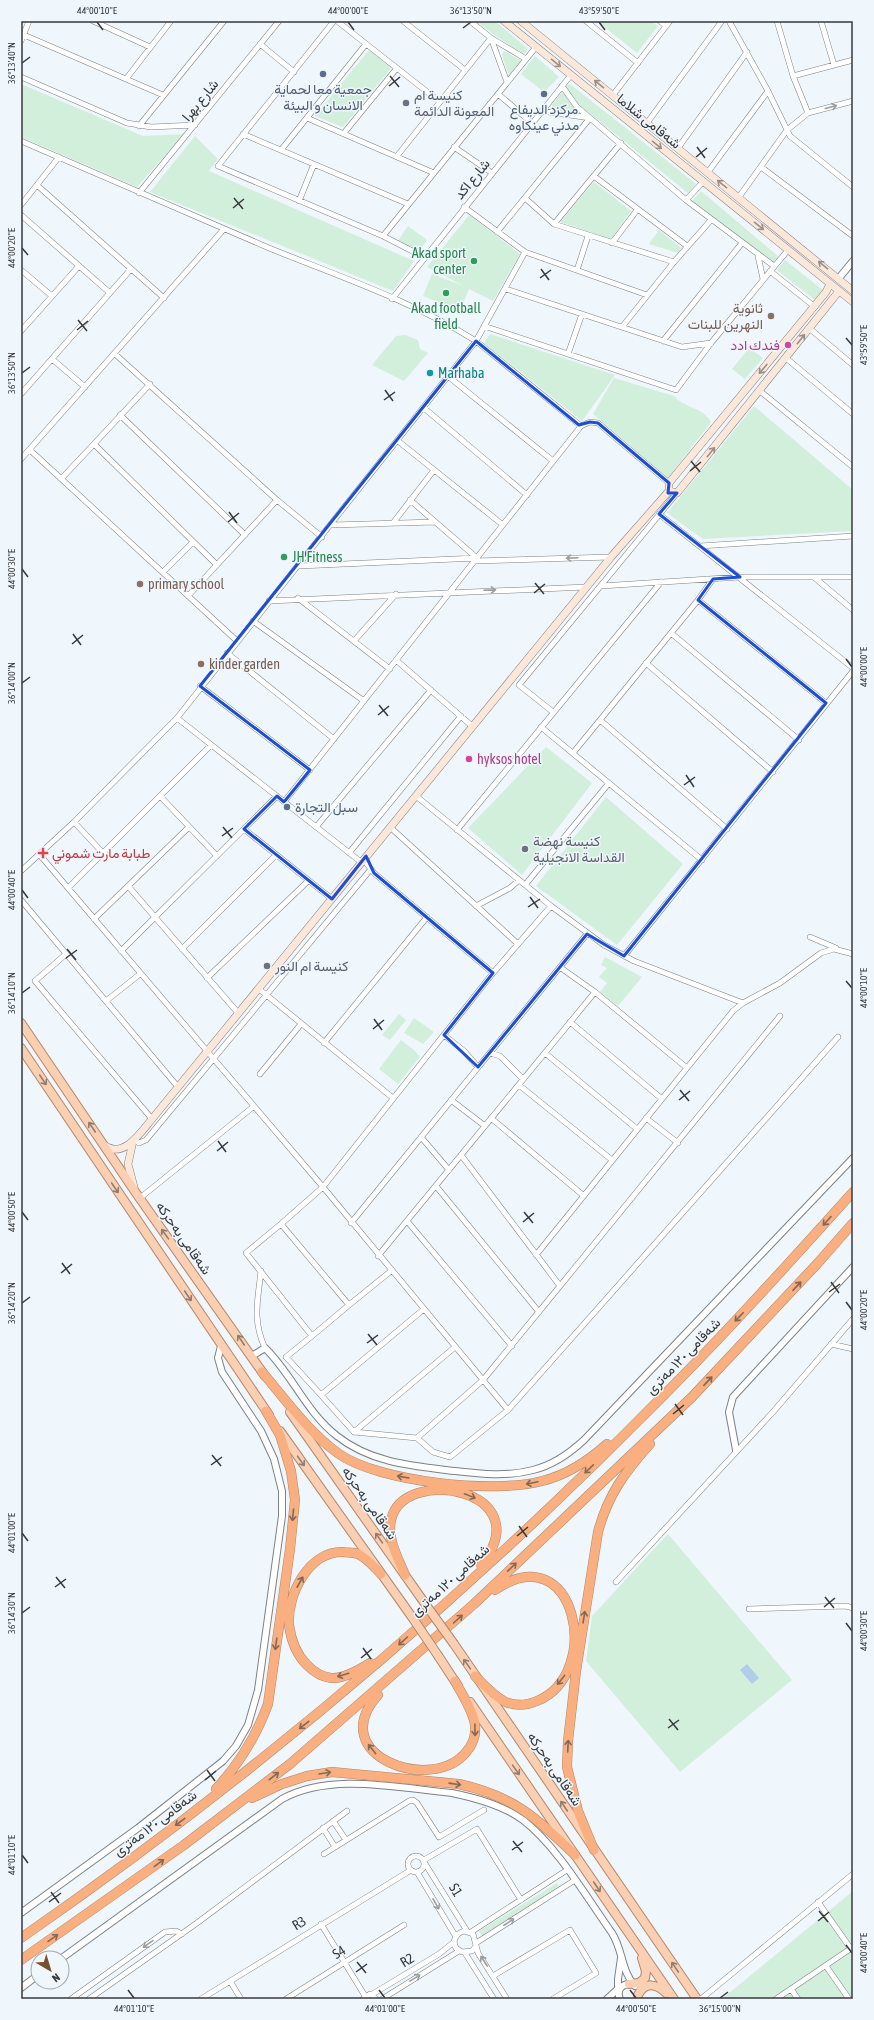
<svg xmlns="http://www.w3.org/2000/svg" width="874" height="2020" font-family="'Asap Condensed',Vazirmatn,sans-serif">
<rect width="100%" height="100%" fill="#eff6fc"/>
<!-- green -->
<path fill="#d2efdb" d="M475,21h20l33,28 -5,6z
M597,21h54l7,5 -21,27z
M369,50l23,17 -49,60 -28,-11z
M504,51l18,10 -13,15 -7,-21z
M535,56l24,21 -15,15 -23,-18z
M21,84l122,52 41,-2 -47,53 -116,-50z
M570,84l126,100 -8,9 -106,-86 -17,-20z
M562,92l17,22 -29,-7z
M195,136l23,23 -9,12 205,90 -21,30 -243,-99z
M594,182l37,29 -20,28 -51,-17z
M701,191l78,66 -6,6 -81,-62z
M469,215l51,39 -27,47 -24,-12 -9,22 -37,-15 9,-22 32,12 -37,-19z
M408,226l19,14 -8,11 -22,-9z
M659,230l22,18 -3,5 -29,-9z
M785,260l39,31 -8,10 -39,-31z
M490,334l125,41 -33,46 -98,-78z
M405,335l13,5 2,9 8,4 -24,28 -32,-16 24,-29z
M749,348l14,10 -18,21 -13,-10z
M614,378l60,18c10,12 29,11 37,26l-43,56 -75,-64z
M754,406l99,84v41l-150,8 -36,-26z
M546,747l46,36 -70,92 -54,-47z
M606,797l77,67 -66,81 -81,-59z
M605,957l37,20 -24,29 -18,-14 7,-9 -8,-6 8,-9 -6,-3z
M399,1014l7,6 -16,20 -8,-5z
M414,1018l20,14 -11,12 -19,-11z
M401,1040l13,10 6,7 -22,27 -19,-15z
M668,1534l124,146 -112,92 -94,-111 6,-45z
M557,1883l3,4 -78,49 -3,-5z
M853,1891v108h-131z"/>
<!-- water -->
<path fill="#b1cdea" d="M747,1664l12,14 -7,6 -12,-14z"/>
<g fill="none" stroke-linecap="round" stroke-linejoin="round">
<defs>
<path id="minor" d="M93,21l57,26
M334,21l-116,145 165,70 41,21
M337,21l103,81
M403,21l62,49
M470,21l21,17 35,21
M586,21l52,42
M660,21l6,5
M729,21l39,70 22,45 63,51
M777,21l16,55 15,37
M821,21l13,44
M24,35l139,60
M21,41l8,-20
M260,44l34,28
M793,76l60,-16
M21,77l106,46 24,4 44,-2
M126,79l45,-58
M562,86l15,21 13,11 96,82 88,66
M498,94l34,29
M613,95l57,-74
M542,111l48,7
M307,118l127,55
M647,123l75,-102
M139,126l85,-105
M344,133l53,-65
M243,134l165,70
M21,141c83,35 165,72 248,107 69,28 144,53 207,93l105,85
M454,147l38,26
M678,148l69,-96
M281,150l85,-106
M397,156l94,-118 16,44
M761,167l92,69
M708,172l60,-81
M595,177l92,69
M38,186l126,112
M139,193l140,-172
M739,197l48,-67 21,-17 45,-12
M525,198l29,26 120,38
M686,200l17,-18
M299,201l15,-37
M21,205l38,-48
M464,207l61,45 122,43
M21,215l89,78
M554,224l67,-81
M497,232l93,-114
M383,236l153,-189
M612,243l25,-33
M758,256l5,23
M21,270l31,26
M577,270l11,-34
M770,271l45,36
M506,289l176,58 29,-4
M392,299l179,-224
M484,326l192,64 35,-47 77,-93
M622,327l52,-65 37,-42
M809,328l44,37
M21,331l58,-65
M663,341l79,-98
M115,354l162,146 45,37
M568,354l14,-40
M786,358l67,56
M52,359l33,28
M449,377l104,84
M760,391l93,76
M21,394l110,-125
M424,408l103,87
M120,415l125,120
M398,441l105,84
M94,444l56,-60
M30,450l207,191
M21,459l203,-230
M62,478l32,-34 123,121
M410,500l67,58
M659,514l194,154
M393,523l41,-53
M332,525l103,-3
M700,546l153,-10
M475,561l136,-4
M299,566l178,-8
M163,572l30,-30
M815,578l38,32
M601,586l139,-9h113
M188,596l89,-96
M298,598l92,71
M698,600l128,103
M269,601l317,-14
M253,621l111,80
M671,633l128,107
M354,641l42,-47
M227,653l107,86
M396,660l76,66
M646,663l127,109
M200,686l110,84
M553,712l-34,-27 158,-192
M177,718l184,144
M600,720l127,109
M541,727l161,133
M573,753l125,-153 15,-21
M160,796l57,60
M416,796l135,110 53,39 30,16 109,42
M284,802l297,-376 9,-4 8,1 71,60
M74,822l29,31
M316,827l115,-137
M390,827l128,117
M244,829l88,70
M457,830l204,-248
M349,853l112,-137
M39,854l284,333 185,223
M363,859l11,14 119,100
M21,871l53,-49 103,-104 299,-377 49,-89
M525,885l84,-102
M128,886l111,128
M68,888l143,-143
M21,900l157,187
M476,906l34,-18 9,-8
M94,919l95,-92
M810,937l26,11
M182,949l94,-94
M121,951l156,-155
M66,954l-31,27 117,138
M624,956l229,-285
M561,968l34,24 92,76
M207,978l101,-97
M259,989l134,109
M106,1001l34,-27
M570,1022l92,77
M444,1035l20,16 14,16
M324,1043l103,-126
M490,1053l10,3 23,23
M545,1053l92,76
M260,1074l41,-50
M519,1085l93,75
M451,1100l34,26
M491,1118l93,78
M646,1118l32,25
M421,1137l28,33
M134,1139l5,4 7,-3 225,-271
M436,1186l103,126
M140,1198l113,-91
M407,1221l105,125
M351,1223l236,-289
M281,1224l68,81 -37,31 -66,-83 35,-29 42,-37 170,-214 58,-67
M536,1255l197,-244 10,-8 37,-20 41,-30 13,-4 19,5
M378,1256l217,-264
M261,1271c-3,28 -9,49 4,77
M560,1286l220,-270
M349,1305l42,-34
M312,1336l-26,21 35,38 103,-86
M831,1344l22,5
M321,1395l33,37 101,-85
M354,1432l63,6 16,14 17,5 58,-47 330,-373
M417,1438l66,-58 77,-94 -99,-131
M616,1582l157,-170 80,-93
M749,1609l97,-3 7,2
M333,1821l13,19
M323,1828l12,19
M324,1854l85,-53 4,-1 4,3 22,34 45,-27
M408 1864a8 8 0 1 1 16 0a8 8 0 1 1-16 0Z
M424,1860l53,-31 44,71
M424,1862l43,69
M417,1872l39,65
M818,1902l33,47
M321,1924l44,72
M471,1932l96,-62
M476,1943l99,-63
M476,1946l-4,5 -10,1 -6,-4c-4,-7 -1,-14 8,-17l9,3 5,19 29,46
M465,1953l29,46
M826,1966l23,33
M493,1976l77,-46 26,43 -43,26
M230,1981l11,18
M791,1989l7,10
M371,1995l68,-41 15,-12
M71,1999l94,-67 11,-1 6,3
M89,1999l108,-76 150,-112
M201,1999l210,-129
M286,1999l118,-74
M363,1999l7,-5 6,5
M382,1999l77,-48
M701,1999l152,-125
M776,1999l77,-52"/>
<path id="tertiary" d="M839,278l14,-17
M252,1356l13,-8c27,26 41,64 72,88 34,27 76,30 118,35 26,3 52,6 78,-1 20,-5 36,-16 51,-30l269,-282
M736,1450l-7,-38 4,-15 120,-130
M21,1913l117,-85 85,-67 13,-15 12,-21 10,-35 24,-174v-25l-8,-32 -13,-28 -39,-59 -4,-14 3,-12
M62,1958l220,-159c49,-27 116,-11 170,-6 24,5 51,12 71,27 34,26 64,78 89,113 11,17 9,38 23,53
M21,1988l17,-13
M618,1993v-14l3,-21
M607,1999l12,-11
M620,1999c-4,-9 2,-16 12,-15"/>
<path id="secondary" d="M504,21l349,281
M521,21l332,270
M669,491l8,2 162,-202
M133,1141l-5,23 6,23
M104,1145c19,15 37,-13 48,-26l459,-562 58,-66v-8l157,-191 4,-8"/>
<path id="primary" d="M21,1023l115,170 129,183
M21,1048l248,367
M290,1412l136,193
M280,1431l132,186
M454,1644l243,355
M439,1657l19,29
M470,1702l204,297
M629,1984l10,-1 6,-5 1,-7 -4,-13
M638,1995c7,-14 19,-11 28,-2"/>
<path id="motorway" d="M262,1372c24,28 46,60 77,82 40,28 156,40 203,27 25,-6 46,-20 65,-37
M405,1575c-7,-17 -18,-36 -14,-55 12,-56 151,-30 90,45
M370,1663c-11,7 -26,16 -39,15 -9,-1 -18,-7 -24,-13 -11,-11 -16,-25 -18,-40 -2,-31 20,-74 54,-73 4,1 10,0 15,2 9,4 16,13 23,20
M475,1676c19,19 33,37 62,25 67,-27 39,-167 -42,-111
M378,1695c-55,61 56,100 89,56 6,-7 9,-16 8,-26 -2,-15 -13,-30 -20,-44
M216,1789c24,-26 40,-52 52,-85l22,-155 5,-49 -4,-29 -11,-36 -14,-24
M252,1798l30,-14 25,-8 25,-4 127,12c54,12 77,33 116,71
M594,1850l-16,-39 -11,-44 1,-26 8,-70 22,-139c10,-37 26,-59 52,-88
M21,1938c228,-158 441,-338 636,-536 68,-68 132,-139 196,-210
M21,1960l163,-115 106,-81 184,-160 218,-207 125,-133 36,-41"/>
</defs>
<!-- minor casing -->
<use href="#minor" stroke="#7b8287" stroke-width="6"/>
<!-- tertiary casing -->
<use href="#tertiary" stroke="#7b8287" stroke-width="8"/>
<!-- secondary casing -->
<use href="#secondary" stroke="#7b8287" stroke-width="8"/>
<!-- primary casing -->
<use href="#primary" stroke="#b58668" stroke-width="10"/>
<!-- motorway casing -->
<use href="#motorway" stroke="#b58668" stroke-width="10"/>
<!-- minor -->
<use href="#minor" stroke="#fff" stroke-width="5"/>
<!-- tertiary -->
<use href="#tertiary" stroke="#fff" stroke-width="6"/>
<!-- secondary -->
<use href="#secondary" stroke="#fde7d9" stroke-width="7"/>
<!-- primary -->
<use href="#primary" stroke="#fbcfb2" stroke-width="8"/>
<!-- motorway -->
<use href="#motorway" stroke="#f9af7f" stroke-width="9"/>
<defs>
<path id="primary-bridge" d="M426,1605l28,39
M412,1617l27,40"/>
</defs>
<!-- primary-bridge casing -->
<use href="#primary-bridge" stroke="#b58668" stroke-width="10" stroke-linecap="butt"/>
<!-- primary-bridge -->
<use href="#primary-bridge" stroke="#fbcfb2" stroke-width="8"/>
</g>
<!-- one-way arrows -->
<defs><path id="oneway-shaft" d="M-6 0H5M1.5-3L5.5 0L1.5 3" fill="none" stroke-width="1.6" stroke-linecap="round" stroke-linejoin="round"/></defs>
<g stroke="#9a908a">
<use href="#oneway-shaft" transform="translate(556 63) rotate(39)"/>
<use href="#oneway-shaft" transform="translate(599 84) rotate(-141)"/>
<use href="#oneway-shaft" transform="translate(657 145) rotate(39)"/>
<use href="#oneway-shaft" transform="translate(722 184) rotate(-141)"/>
<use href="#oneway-shaft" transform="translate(759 226) rotate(39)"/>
<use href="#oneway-shaft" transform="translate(823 265) rotate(-141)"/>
<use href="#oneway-shaft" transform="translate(801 339) rotate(-52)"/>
<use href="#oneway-shaft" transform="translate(763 369) rotate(130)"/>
<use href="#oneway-shaft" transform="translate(711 452) rotate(-51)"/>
</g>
<g stroke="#9b9c9e">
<use href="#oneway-shaft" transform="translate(831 107) rotate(-15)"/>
<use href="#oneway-shaft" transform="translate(572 558) rotate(178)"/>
<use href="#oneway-shaft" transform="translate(490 590) rotate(-2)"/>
<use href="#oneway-shaft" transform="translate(436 1904) rotate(60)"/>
<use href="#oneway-shaft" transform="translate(509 1922) rotate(-33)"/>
<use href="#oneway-shaft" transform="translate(148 1944) rotate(145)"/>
<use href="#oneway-shaft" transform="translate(484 1961) rotate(-123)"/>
<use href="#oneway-shaft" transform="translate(415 1978) rotate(-32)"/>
</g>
<g stroke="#8f7d71">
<use href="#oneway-shaft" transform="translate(43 1080) rotate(56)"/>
<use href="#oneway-shaft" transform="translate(92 1127) rotate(-124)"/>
<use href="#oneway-shaft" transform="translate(115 1188) rotate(56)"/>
<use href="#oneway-shaft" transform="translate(165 1234) rotate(-126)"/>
<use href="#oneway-shaft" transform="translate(188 1296) rotate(56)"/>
<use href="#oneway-shaft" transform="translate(241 1340) rotate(-124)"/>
<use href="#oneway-shaft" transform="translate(301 1461) rotate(55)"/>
<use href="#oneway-shaft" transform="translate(379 1538) rotate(-125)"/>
<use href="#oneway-shaft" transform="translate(467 1664) rotate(-125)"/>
<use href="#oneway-shaft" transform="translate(516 1770) rotate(55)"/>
<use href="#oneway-shaft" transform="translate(564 1806) rotate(-124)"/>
<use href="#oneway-shaft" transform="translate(597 1887) rotate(56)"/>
<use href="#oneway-shaft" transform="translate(675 1967) rotate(-124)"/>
</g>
<g stroke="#856957">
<use href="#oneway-shaft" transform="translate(827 1221) rotate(132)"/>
<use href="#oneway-shaft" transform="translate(797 1286) rotate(-47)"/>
<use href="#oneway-shaft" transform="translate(739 1317) rotate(134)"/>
<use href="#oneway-shaft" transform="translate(708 1381) rotate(-47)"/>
<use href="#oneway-shaft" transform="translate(589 1469) rotate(136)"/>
<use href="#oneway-shaft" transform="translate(403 1477) rotate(-170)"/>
<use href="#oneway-shaft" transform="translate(532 1483) rotate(168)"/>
<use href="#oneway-shaft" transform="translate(470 1496) rotate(22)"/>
<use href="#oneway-shaft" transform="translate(293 1515) rotate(95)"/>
<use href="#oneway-shaft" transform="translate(512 1567) rotate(-44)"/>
<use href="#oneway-shaft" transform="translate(300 1582) rotate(-61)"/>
<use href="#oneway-shaft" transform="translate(584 1617) rotate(-81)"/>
<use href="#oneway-shaft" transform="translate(458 1619) rotate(-42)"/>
<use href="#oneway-shaft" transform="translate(403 1641) rotate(138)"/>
<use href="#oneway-shaft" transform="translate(276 1644) rotate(98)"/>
<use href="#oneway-shaft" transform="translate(343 1675) rotate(163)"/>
<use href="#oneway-shaft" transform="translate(561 1680) rotate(129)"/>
<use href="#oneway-shaft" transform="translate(304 1725) rotate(142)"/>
<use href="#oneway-shaft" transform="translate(475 1730) rotate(89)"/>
<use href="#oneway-shaft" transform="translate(568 1746) rotate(-87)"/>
<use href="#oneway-shaft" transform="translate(372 1749) rotate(-128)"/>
<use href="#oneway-shaft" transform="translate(325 1773) rotate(-9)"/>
<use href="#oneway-shaft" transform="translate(274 1776) rotate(-38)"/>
<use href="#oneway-shaft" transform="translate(455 1784) rotate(8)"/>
<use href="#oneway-shaft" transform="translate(180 1822) rotate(143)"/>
<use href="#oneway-shaft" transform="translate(159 1863) rotate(-36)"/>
<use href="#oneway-shaft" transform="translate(53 1938) rotate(-35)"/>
</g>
<!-- marked area -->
<path fill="none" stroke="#1d4ed8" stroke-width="3" stroke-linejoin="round" d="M476,341l103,84 11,-3 8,1 71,60 -1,10h9l-18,21 81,63 -27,2 -15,21 128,103 -202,253 -37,-22 -109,133 -34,-32 49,-62 -119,-100 -8,-17 -34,43 -88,-70 33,-33 7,6 26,-32 -110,-84z"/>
<!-- ticks -->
<path fill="none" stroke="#373a3c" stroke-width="1.5" d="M97,22l6,8M348,22l6,8M599,22l6,8M463,28l8,-6M22,63l8,-6M390,76l9,11M389,86l11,-9M697,147l8,11M696,157l11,-9M234,198l9,11M233,208l11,-9M22,248l6,7M541,269l8,11M540,278l11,-8M78,320l9,11M77,330l11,-9M846,338l6,7M22,373l8,-6M385,390l8,11M384,400l11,-8M691,461l9,11M690,471l11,-9M229,512l8,11M228,522l11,-9M22,569l6,8M535,583l9,11M534,593l11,-9M73,634l8,11M72,644l11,-9M846,659l6,8M22,683l8,-6M379,705l9,11M378,715l11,-9M686,775l8,12M684,785l11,-8M223,827l9,11M222,836l11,-8M22,890l6,8M530,897l8,11M528,907l12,-8M67,949l9,11M66,958l11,-8M846,981l6,7M22,993l8,-6M374,1019l8,11M373,1029l11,-9M680,1090l9,11M679,1100l11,-9M218,1141l8,11M217,1151l11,-9M22,1212l6,8M524,1212l9,11M523,1222l11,-9M62,1263l8,11M61,1273l11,-9M831,1282l8,11M829,1292l11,-8M846,1302l6,8M22,1303l8,-6M368,1334l9,11M367,1343l11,-8M675,1404l8,11M673,1414l11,-9M212,1455l9,11M211,1465l11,-8M519,1526l8,11M22,1533l6,8M517,1536l11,-9M56,1577l9,11M55,1587l11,-8M825,1597l9,11M824,1607l11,-9M22,1613l8,-6M846,1623l6,8M363,1648l8,11M361,1658l11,-9M669,1719l9,11M668,1728l11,-8M207,1770l8,11M205,1780l11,-9M513,1841l9,11M512,1850l11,-8M22,1855l6,8M51,1892l8,11M49,1902l12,-9M819,1911l9,11M818,1921l11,-9M846,1945l6,8M357,1962l9,11M356,1972l11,-8M128,1990l6,8M379,1990l6,8M630,1990l6,8M720,1998l8,-6"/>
<!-- markers -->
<g fill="#5c6f8a" stroke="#eff6fc" stroke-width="1.5">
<circle cx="323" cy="74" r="4"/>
<circle cx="544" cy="94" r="4"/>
<circle cx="287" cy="807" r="4"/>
</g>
<g fill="#6b7280" stroke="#eff6fc" stroke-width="1.5">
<circle cx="406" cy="103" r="4"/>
<circle cx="525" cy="849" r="4"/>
<circle cx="267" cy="966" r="4"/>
</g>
<g fill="#2e9e5b" stroke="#eff6fc" stroke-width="1.5">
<circle cx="474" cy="261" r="4"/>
<circle cx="446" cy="293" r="4"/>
<circle cx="284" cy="557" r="4"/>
</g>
<g fill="#8d6e63" stroke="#eff6fc" stroke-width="1.5">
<circle cx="771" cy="316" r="4"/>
<circle cx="140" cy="584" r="4"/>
<circle cx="201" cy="664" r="4"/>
</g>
<g fill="#d1479c" stroke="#eff6fc" stroke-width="1.5">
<circle cx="788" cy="345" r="4"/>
<circle cx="469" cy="759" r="4"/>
</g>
<circle fill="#0f9aa8" stroke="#eff6fc" stroke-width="1.5" cx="430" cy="373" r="4"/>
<path fill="#e0444e" stroke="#eff6fc" stroke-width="1.5" d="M41 847h4v4h4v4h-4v4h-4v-4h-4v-4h4z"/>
<g text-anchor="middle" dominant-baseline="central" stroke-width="3" stroke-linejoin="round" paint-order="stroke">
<!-- service labels -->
<g font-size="14" fill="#4e5e75" stroke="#eff6fc">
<text x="323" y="89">جمعية معا لحماية<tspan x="323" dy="16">الانسان و البيئة</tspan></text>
<text x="544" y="109">مرکزد الدیفاع<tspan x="544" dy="16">مدني عينكاوه</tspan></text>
<text x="295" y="807" text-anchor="start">سبل التجارة</text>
</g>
<!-- worship labels -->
<g font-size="14" fill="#5b616d" stroke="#eff6fc" text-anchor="start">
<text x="414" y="95">كنيسة ام<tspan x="414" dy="16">المعونة الدائمة</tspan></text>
<text x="533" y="841">كنيسة نهضة<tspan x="533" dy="16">القداسة الانجيلية</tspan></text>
<text x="275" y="966">كنيسة ام النور</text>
</g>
<!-- street labels -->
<g font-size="14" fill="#373a3c" stroke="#eff6fc">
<text transform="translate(200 100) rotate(-51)">شارع بهرا</text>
<text transform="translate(649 121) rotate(39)">شەقامی شلاما</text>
<text transform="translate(472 179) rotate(-51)">شارع اكد</text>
<text transform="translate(184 1238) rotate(55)">شەقامی بەحرکە</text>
<text transform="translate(683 1356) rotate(-46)">شەقامی ١٢٠ مەتری</text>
<text transform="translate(370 1503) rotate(55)">شەقامی بەحرکە</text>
<text transform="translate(450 1580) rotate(-42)">شەقامی ١٢٠ مەتری</text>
<text transform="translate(555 1769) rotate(56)">شەقامی بەحرکە</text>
<text transform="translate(155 1823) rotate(-37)">شەقامی ١٢٠ مەتری</text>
<text transform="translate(456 1890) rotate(58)">S1</text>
<text transform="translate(299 1923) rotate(-32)">R3</text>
<text transform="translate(339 1952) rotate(-32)">S4</text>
<text transform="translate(407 1960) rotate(-32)">R2</text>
</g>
<!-- leisure labels -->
<g font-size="14" fill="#27864d" stroke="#eff6fc" text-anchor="end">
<text x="466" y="253">Akad sport<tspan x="466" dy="16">center</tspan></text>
<text x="446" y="308" text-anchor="middle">Akad football<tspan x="446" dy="16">field</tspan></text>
<text x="292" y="557" text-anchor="start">JH Fitness</text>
</g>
<!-- education labels -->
<g font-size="14" fill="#785e54" stroke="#eff6fc" text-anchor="start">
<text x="763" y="308" text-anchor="end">ثانوية<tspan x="763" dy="16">النهرين للبنات</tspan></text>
<text x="148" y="584">primary school</text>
<text x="209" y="664">kinder garden</text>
</g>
<!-- hotel labels -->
<g font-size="14" fill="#b23c85" stroke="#eff6fc" text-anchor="end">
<text x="780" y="345">فندك ادد</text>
<text x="477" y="759" text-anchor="start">hyksos hotel</text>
</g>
<!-- culture labels -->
<g font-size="14" fill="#0d838f" stroke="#eff6fc" text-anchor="start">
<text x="438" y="373">Marhaba</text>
</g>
<!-- health labels -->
<g font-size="14" fill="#be3a42" stroke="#eff6fc" text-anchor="start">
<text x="52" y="853">طبابة مارت شموني</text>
</g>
</g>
<!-- border -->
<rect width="874" height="2020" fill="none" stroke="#eff6fc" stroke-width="44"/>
<!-- north arrow -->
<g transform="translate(50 1970) rotate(142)"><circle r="19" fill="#eff6fc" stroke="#a5abaf"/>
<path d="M0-3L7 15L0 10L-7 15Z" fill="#77512d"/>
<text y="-6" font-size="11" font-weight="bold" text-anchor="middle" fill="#373a3c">N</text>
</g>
<rect x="22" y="22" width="830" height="1976" fill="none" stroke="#373a3c" stroke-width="1.5"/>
<g font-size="10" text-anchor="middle" fill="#373a3c">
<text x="97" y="14">44°00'10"E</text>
<text x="348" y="14">44°00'00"E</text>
<text x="471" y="14">36°13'50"N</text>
<text x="599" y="14">43°59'50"E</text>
<text transform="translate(11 63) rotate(-90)" y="4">36°13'40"N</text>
<text transform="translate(11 248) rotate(-90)" y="4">44°00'20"E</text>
<text transform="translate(863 345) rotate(-90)" y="4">43°59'50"E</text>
<text transform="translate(11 373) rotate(-90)" y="4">36°13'50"N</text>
<text transform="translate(11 569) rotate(-90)" y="4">44°00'30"E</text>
<text transform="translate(863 667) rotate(-90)" y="4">44°00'00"E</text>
<text transform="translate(11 683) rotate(-90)" y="4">36°14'00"N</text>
<text transform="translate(11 890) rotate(-90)" y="4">44°00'40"E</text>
<text transform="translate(863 988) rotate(-90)" y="4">44°00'10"E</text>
<text transform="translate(11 993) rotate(-90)" y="4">36°14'10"N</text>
<text transform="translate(11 1212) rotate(-90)" y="4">44°00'50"E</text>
<text transform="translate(11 1303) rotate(-90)" y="4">36°14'20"N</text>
<text transform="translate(863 1310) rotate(-90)" y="4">44°00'20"E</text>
<text transform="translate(11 1533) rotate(-90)" y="4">44°01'00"E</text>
<text transform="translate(11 1613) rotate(-90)" y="4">36°14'30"N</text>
<text transform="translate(863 1631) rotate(-90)" y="4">44°00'30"E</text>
<text transform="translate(11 1855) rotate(-90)" y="4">44°01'10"E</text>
<text transform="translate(863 1953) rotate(-90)" y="4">44°00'40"E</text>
<text x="134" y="2012">44°01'10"E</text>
<text x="385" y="2012">44°01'00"E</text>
<text x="636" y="2012">44°00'50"E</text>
<text x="720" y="2012">36°15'00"N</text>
</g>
</svg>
